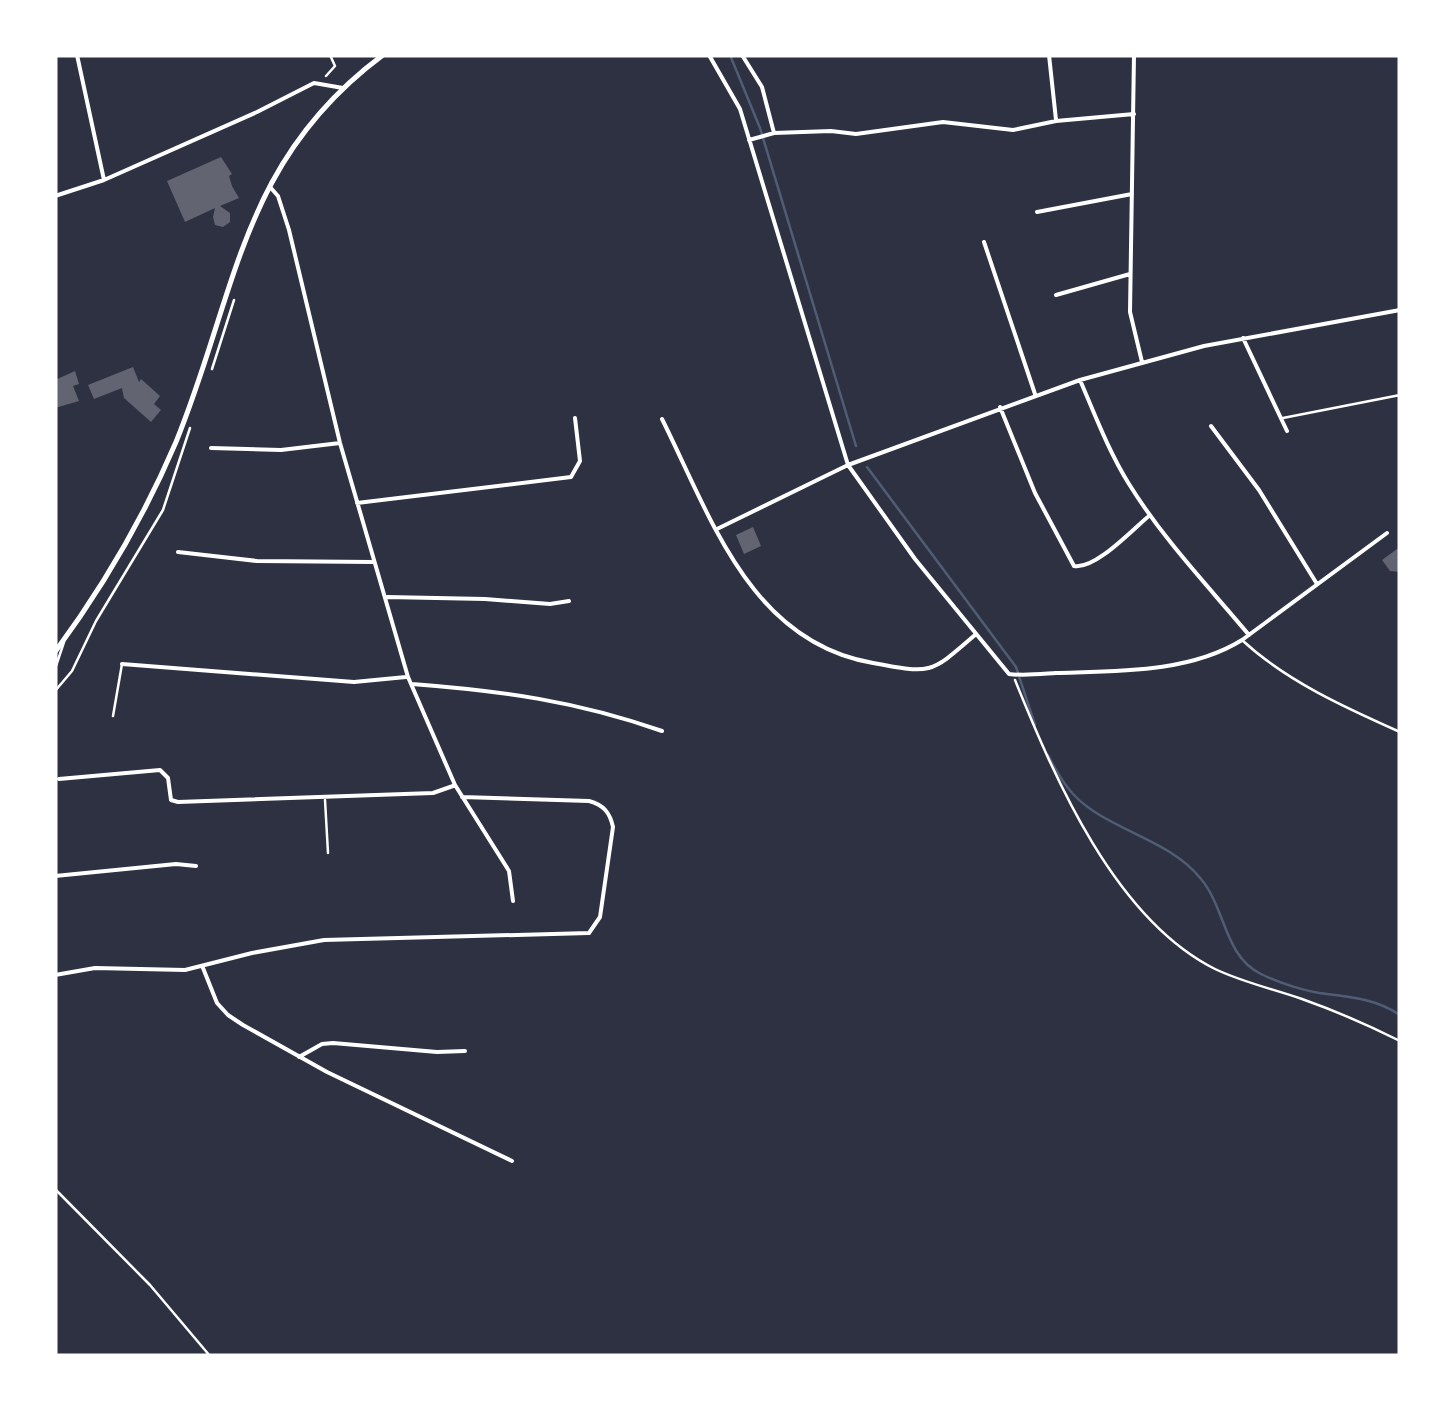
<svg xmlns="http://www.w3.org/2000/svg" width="1455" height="1411" font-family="'IBM Plex Sans',sans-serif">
<rect width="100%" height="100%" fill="#2d3142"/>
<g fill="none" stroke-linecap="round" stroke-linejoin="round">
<!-- stream -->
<path stroke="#4f5d75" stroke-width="2.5" d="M730,55l30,73 96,318
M867,467l149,200 19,58
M1048,755c7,14 15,28 25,39 33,36 96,44 128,85 25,30 23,77 60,95 18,9 46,18 66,20 26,3 51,6 73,21"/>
</g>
<!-- building -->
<path fill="#626471" d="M221,157l11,17 -3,2 3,10 7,12 -19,8 10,7v9l-7,5 -8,-2 -2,-8 2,-9 -30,14 -18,-41z
M133,367l6,15 2,-3 19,17 -6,8 7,6 -10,12 -27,-24 -2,-10 -28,11 -6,-14z
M75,371l4,13 -6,2 6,15 -24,7v-28z
M753,527l8,19 -17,8 -8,-19z
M1397,549l3,1v22l-10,-1 -8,-11z"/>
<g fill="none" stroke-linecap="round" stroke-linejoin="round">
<!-- path -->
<path stroke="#fff" stroke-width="2.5" d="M326,76l9,-10 -5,-11
M212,369l22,-69
M1015,680c40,99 100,239 200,289 27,13 58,20 87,30 34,12 66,26 98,42
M55,691l17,-20 24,-50 67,-111 27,-82"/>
<!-- service -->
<path stroke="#fff" stroke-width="2.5" d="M1283,418l117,-23
M1242,640c44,41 104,68 158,92
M55,669l9,-27
M113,716l9,-52
M325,800l3,53
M55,1189l95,96 60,71"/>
<!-- minor -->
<path stroke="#fff" stroke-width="4" d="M77,55l27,125
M709,55l31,54 108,356 67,94 94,115c15,2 32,0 47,-1 61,-2 133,0 186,-33l145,-107
M742,55l20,32 12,46
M1049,55l7,65
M1134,55l-4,257 12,50
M749,140l25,-7 57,-2 25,3 87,-12 70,8 43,-9 78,-7
M270,187l8,9 11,34 51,213 68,234 47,108 54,86 4,30
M55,196l49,-16 153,-68 57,-29 29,5
M1037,212l95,-18
M984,242l51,152
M1056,295l74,-21
M1243,338l44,93
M1080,380c15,35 29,72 49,104 34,55 79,102 120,151
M1000,407l35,86 39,73c21,4 58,-36 76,-51
M662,419c49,98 88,223 211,244 59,11 57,11 102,-28
M1211,426l48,64 58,94
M211,448l70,2 59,-7
M357,503l214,-26 9,-16 -5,-43
M717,529l131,-64 232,-85 124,-34 196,-36
M178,552l79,9 117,1
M387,597l98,2 65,5 19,-3
M122,664l232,18 52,-5
M412,684c91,7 164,17 250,47
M59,779l101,-9 8,8 3,22 7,2 255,-9 20,-7
M55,876l121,-12 20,2
M203,968l14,35 11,12 15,10 84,47 185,89
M55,975l40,-7 90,2 67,-17 72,-13 265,-7 11,-16 13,-90c-3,-14 -9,-22 -24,-26l-127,-4
M299,1057l23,-13 11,-1 104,9 28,-1"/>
<!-- tertiary -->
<path stroke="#fff" stroke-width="5" d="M55,652c48,-65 89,-135 121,-210 61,-149 64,-281 207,-387"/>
</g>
<!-- border -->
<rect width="1455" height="1411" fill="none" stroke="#ffffff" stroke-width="115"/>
</svg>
